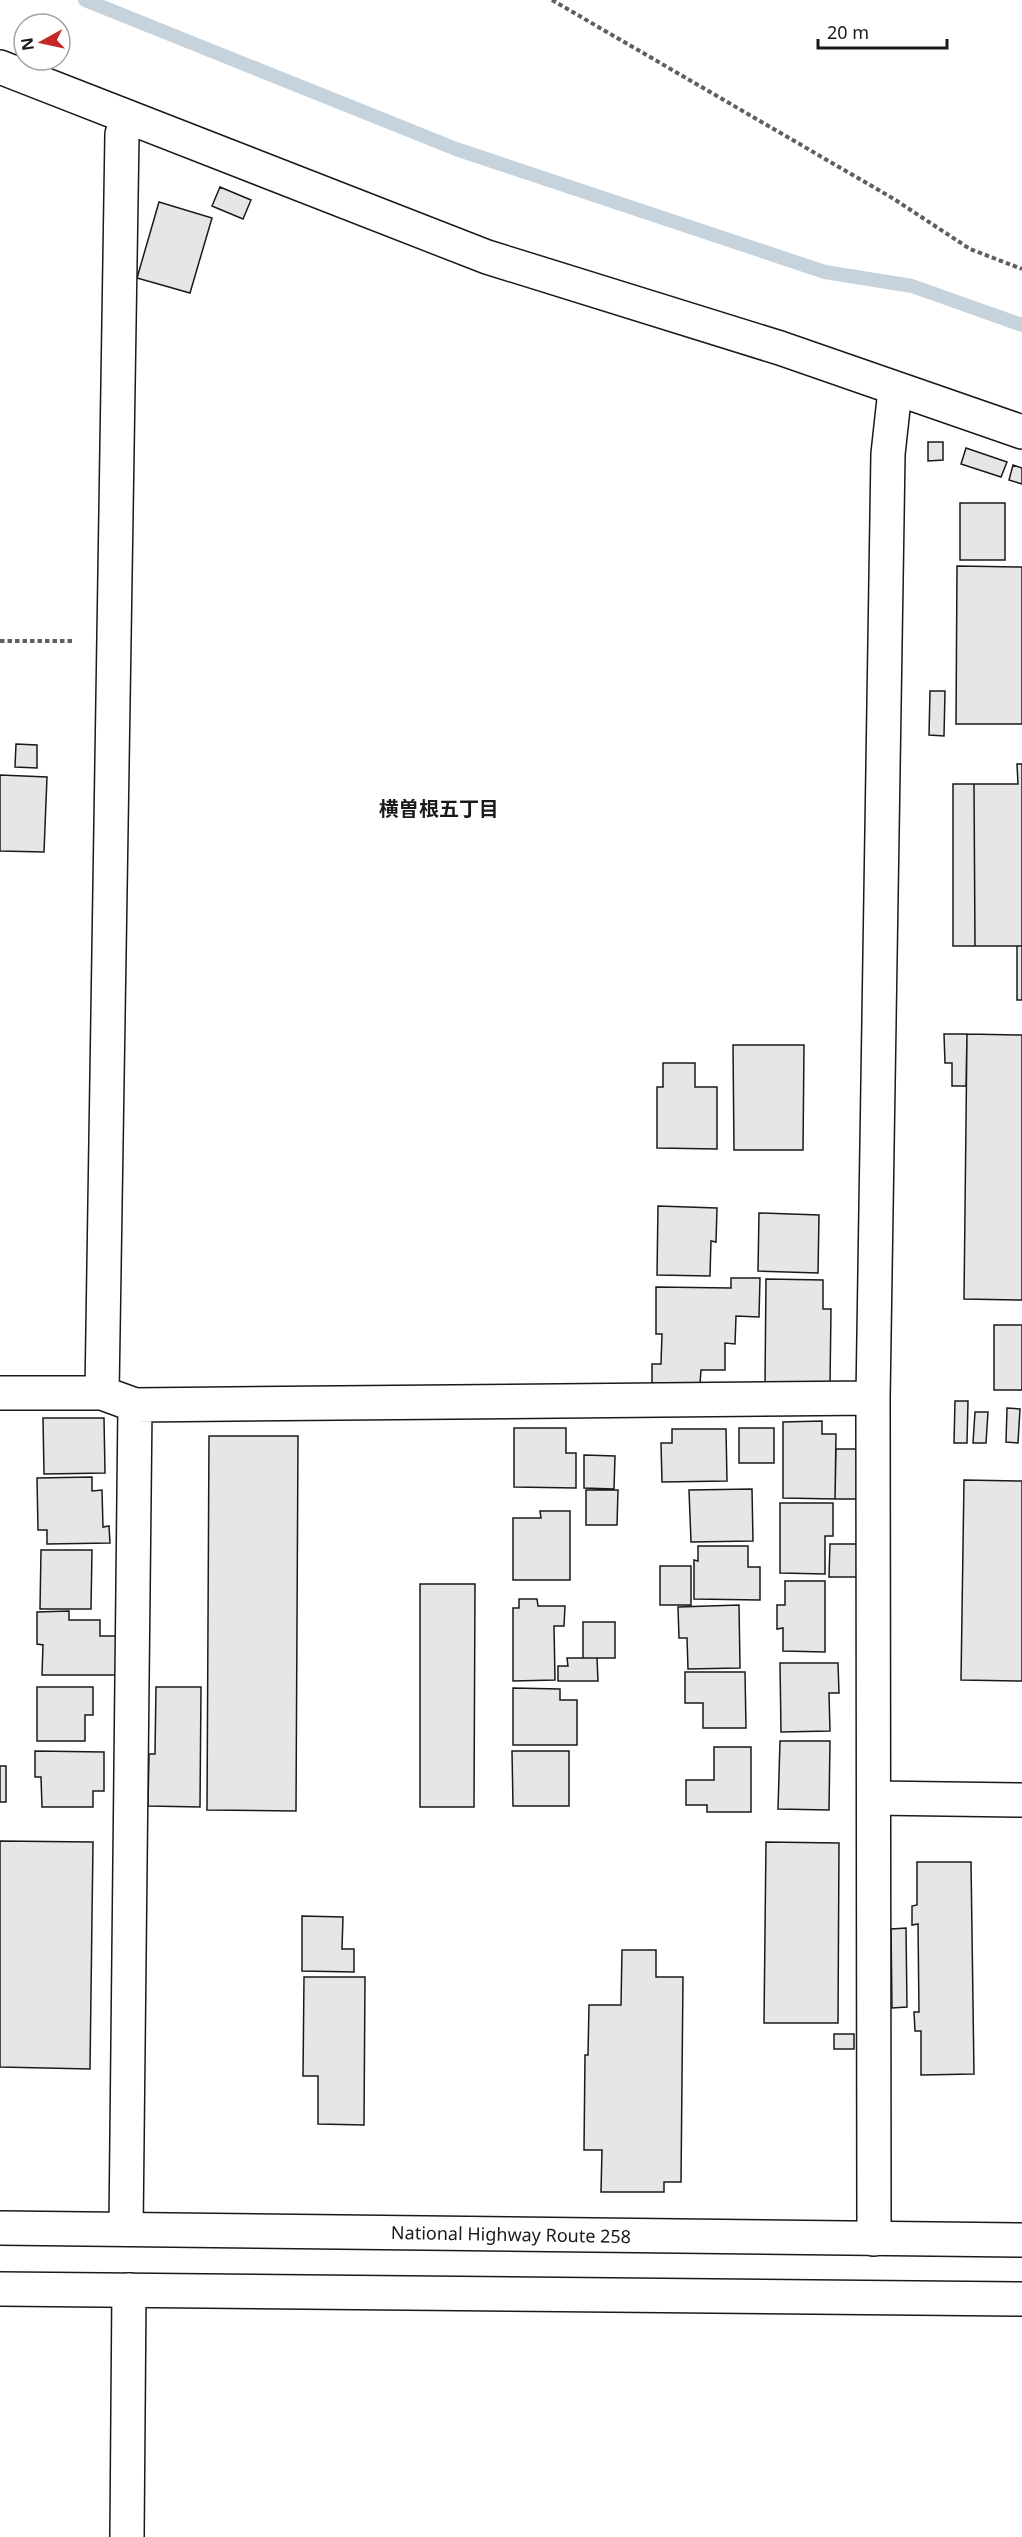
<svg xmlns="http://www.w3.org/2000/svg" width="1022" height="2537" font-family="'Noto Sans','Noto Sans JP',sans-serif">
<rect width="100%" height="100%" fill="#fff"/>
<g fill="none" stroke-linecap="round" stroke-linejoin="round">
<!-- stream -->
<path stroke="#c6d2dc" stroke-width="14" d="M85,0l371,149 369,123 87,14 110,39"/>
</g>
<!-- building -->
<path fill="#e6e6e6" stroke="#1a1a1a" stroke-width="1.5" d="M220,187l31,13 -8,19 -31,-13z
M159,202l53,16 -22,75 -53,-15z
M928,442h15v18l-15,1z
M966,448l41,14 -6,15 -40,-13z
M1013,465l9,3v16l-13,-4z
M960,503h45v57h-45z
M957,566l65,1v157h-66z
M930,691h15l-1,45 -15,-1z
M16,744l21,1v23l-22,-1z
M1017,764h5v182h-47l-1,-162h44z
M0,775l47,2 -3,75 -44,-1z
M953,784h21l1,162h-22z
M1017,946h5v54h-5z
M944,1034h23l-1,52h-14v-23h-7z
M967,1034l55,1v265l-58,-1z
M733,1045h71l-1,105h-69z
M663,1063h32v24h22v62l-60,-1v-61h6z
M658,1206l59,2 -1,34 -5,-1 -1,35 -53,-1z
M759,1213l60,2 -1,58 -60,-2z
M731,1278h29l-1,39 -23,-1 -1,28 -10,-1v27h-24l-1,14 -48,-1v-19h9l1,-30h-6v-47l75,1z
M766,1279l57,1v29h8l-1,77 -65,-1z
M994,1325h28v65h-28z
M955,1401h13l-1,42h-13z
M1007,1408l13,1 -2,34 -12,-1z
M975,1412h13l-2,31h-13z
M43,1418h61l1,55 -61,1z
M822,1421v13h14l-1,65 -52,-1v-76z
M514,1428h52v25h10v35l-62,-1z
M739,1428h35v35h-35z
M672,1429h54l1,52 -65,1 -1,-39h11z
M209,1436h89l-2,375 -89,-1z
M836,1449h23v50h-24z
M584,1455l31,1 -1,33 -30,-1z
M92,1477v14l10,-1 1,37 6,-1 1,17 -63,1v-14h-9l-1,-52z
M964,1480l58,1v200l-61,-1z
M752,1489l1,52 -62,1 -2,-52z
M586,1490h32l-1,35h-31z
M780,1503h53v33h-8v38l-45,-1z
M540,1511h30v69h-57v-62h28z
M830,1544h29l-1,33h-29z
M698,1546h50v21h12v33l-66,-1v-39l4,1z
M41,1550h51l-1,59h-51z
M660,1566h31v39h-31z
M785,1581h40v71l-42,-1v-23l-6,1v-24h8z
M420,1584h55l-1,223h-54z
M519,1599h18l1,7h27l-1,20h-10l1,54 -42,1v-73h6z
M739,1605l1,63 -52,1 -1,-31h-8l-1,-31z
M69,1611v9h31v16h18v39h-76l1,-30 -6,-1v-32z
M583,1622h32v36h-32z
M567,1658h30l1,23h-40v-15h10z
M780,1663h58l1,30h-10l1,38 -49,1z
M685,1672h60l1,56h-43v-25h-18z
M37,1687h56v28h-8v26h-48z
M156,1687h45l-1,120 -52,-1 1,-52h6z
M513,1688l47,1v11h17v45h-64z
M780,1741h50l-1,69 -51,-1z
M714,1747h37v65h-44v-7h-21v-25h28z
M35,1751l69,1v39h-11v16h-51l-1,-30h-6z
M512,1751h57v55h-56z
M0,1766h6v36h-6z
M0,1841l93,1 -3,227 -90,-2z
M766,1842l73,1 -1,180h-74z
M917,1862h54l3,212 -53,1v-44h-6l-1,-19h5l-1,-88 -6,1v-19l5,-1z
M302,1916l41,1 -1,32h12v23l-52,-1z
M906,1928l1,79 -15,1 -1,-79z
M622,1950h34v27h27l-2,205h-17v10h-63l1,-42h-18l1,-95h3l1,-50h32z
M304,1977h61l-1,148 -46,-1v-48h-15z
M834,2034h20v15h-20z"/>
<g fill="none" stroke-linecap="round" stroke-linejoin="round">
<defs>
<path id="minor" d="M0,67l487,190 293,91 242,84
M0,1393h102l33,12 738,-7
M102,1393l20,-1259 7,-16
M874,1798l148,2
M126,2229l9,-824
M874,2239l-1,-841 15,-944 7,-64
M127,2537l2,-247"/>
<path id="highway" d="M0,2228l1022,12
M0,2289l1022,10"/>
</defs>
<!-- minor casing -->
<use href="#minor" stroke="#1a1a1a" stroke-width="36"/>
<!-- highway casing -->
<use href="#highway" stroke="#1a1a1a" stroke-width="36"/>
<!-- path -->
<path stroke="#5f5f5f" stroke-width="4" stroke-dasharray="4.5 3" stroke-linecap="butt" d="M552,0l342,199 76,50 52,20
M0,641h75"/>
<!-- minor -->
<use href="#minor" stroke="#fff" stroke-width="33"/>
<!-- highway -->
<use href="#highway" stroke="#fff" stroke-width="33"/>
</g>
<g text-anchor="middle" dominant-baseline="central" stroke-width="4.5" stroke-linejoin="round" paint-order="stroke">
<!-- street labels -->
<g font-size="18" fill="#1a1a1a" stroke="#fff">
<text transform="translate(511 2234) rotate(1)">National Highway Route 258</text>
</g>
<!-- neighbourhood labels -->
<g font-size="20" font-weight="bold" fill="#1a1a1a" stroke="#fff">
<text x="439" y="808">横曽根五丁目</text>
</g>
</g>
<!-- north arrow -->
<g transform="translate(42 42) rotate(262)"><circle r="28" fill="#ffffff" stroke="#a3a3a3" stroke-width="1.5"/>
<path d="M0-4.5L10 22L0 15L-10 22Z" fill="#c62828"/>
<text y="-9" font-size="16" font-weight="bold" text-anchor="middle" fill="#1a1a1a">N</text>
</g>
<!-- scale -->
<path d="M818 39v9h129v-9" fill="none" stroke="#1a1a1a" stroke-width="3"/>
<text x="827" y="39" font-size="18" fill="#1a1a1a" stroke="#ffffff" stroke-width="4.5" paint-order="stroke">20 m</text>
</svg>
